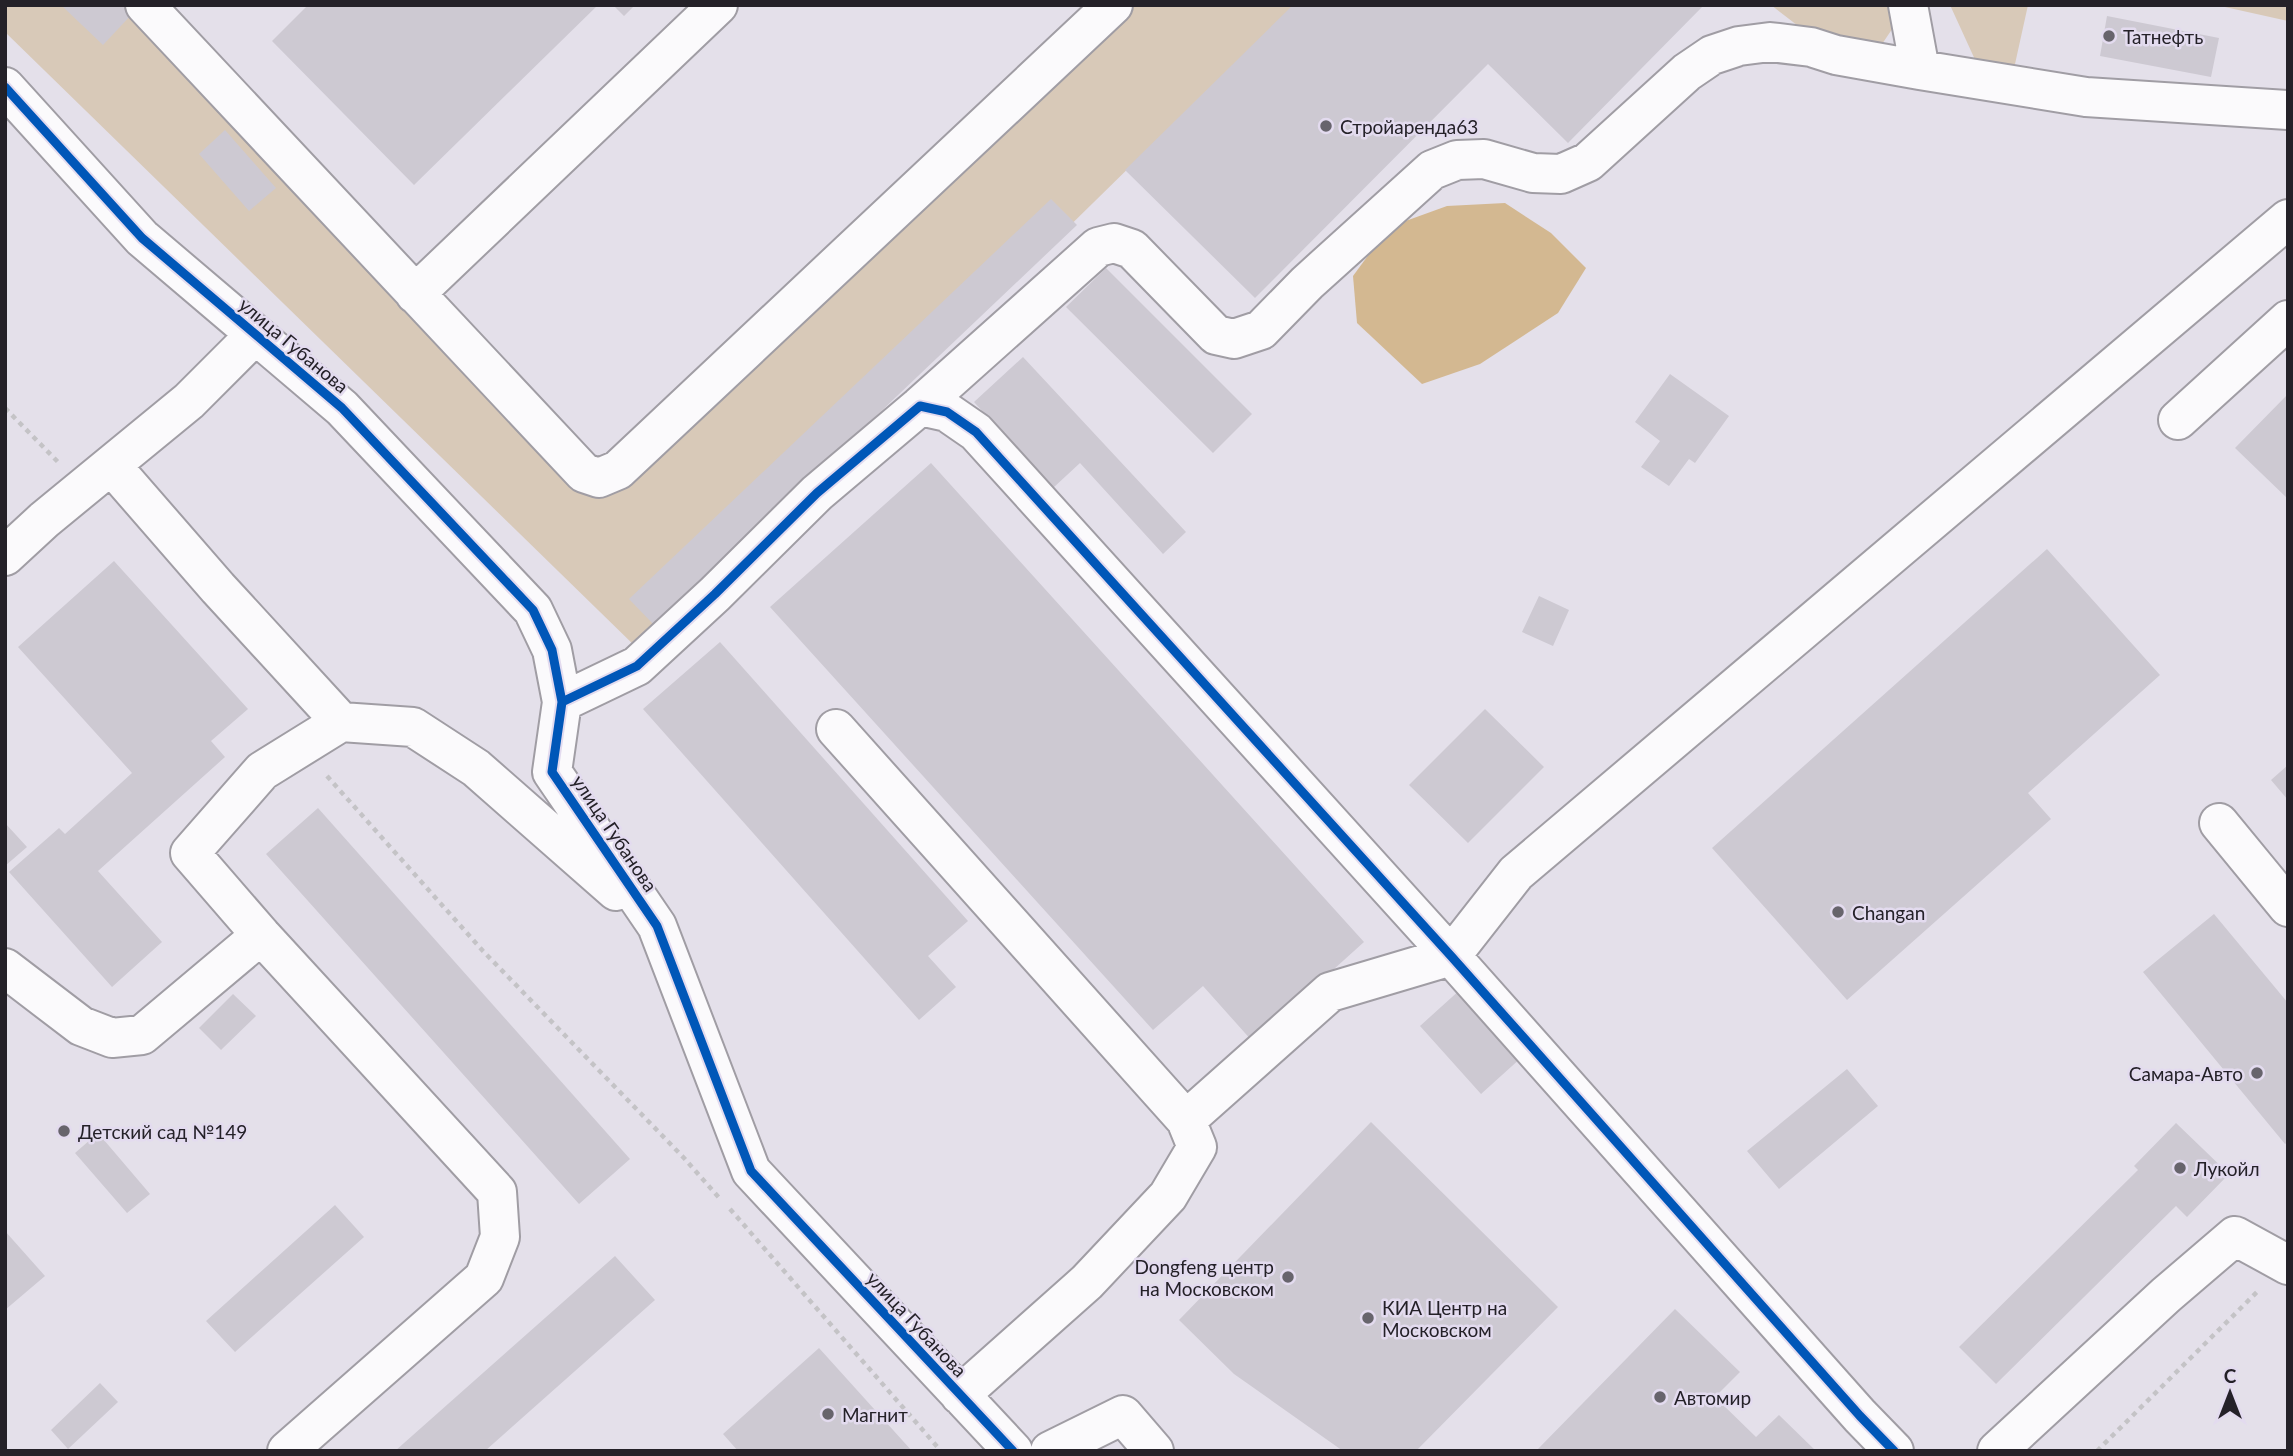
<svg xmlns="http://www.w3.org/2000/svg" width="2293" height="1456" font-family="Lato,sans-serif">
<rect width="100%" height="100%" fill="#e4e0ea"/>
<!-- green -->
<path fill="#d8c9b8" d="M5,5h122l457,468 514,-468h197l-657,644 -633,-617z
M1771,5h123l7,11 -21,31 -44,8z
M1950,5h78l-13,59h-38z
M2216,5h72v16z"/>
<!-- water -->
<path fill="#d3b891" d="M1505,203l46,30 35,35 -28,45 -78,51 -58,20 -65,-61 -4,-47 36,-49 58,-21z"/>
<!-- building -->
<path fill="#cdc9d2" d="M61,5h64l8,8 -30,32z
M308,5h290l-184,180 -142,-144z
M613,5h22l-11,11z
M1293,5h411l-136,138 -80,-79 -233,234 -130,-128z
M2107,16l112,22 -8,39 -111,-21z
M225,130l51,58 -27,23 -50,-57z
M1051,199l26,26 -422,401 -26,-27z
M1106,268l146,146 -39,39 -147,-146z
M1023,357l163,175 -23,22 -83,-91 -27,25 -79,-86z
M1670,374l59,42 -34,47 -6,-4 -20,27 -28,-19 19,-26 -25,-19z
M2288,394v105l-53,-51z
M931,463l433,479 -111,100 -50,-56 -50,44 -383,-423z
M2047,549l113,126 -132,118 23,26 -204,181 -135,-152z
M114,561l134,148 -37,32 14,16 -127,114 64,71 -50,45 -103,-115 50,-44 6,6 67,-61 -114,-126z
M1539,596l30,14 -16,36 -31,-14z
M720,642l248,279 -40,35 28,31 -37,33 -276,-311z
M1485,709l59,58 -76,76 -59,-58z
M2288,765v35l-17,-20z
M318,808l312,351 -51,45 -313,-350z
M5,823l22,24 -22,19z
M2214,914l74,89v139l-3,2 -142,-172z
M1462,988l60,69 -41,37 -61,-68z
M233,994l23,22 -35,34 -22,-22z
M1847,1069l31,37 -99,83 -32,-38z
M1371,1122l187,185 -142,144h-73l-109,-77 -55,-54z
M2176,1123l53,51 -42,43 -11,-11 -180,178 -37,-37 179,-177 -4,-4z
M98,1133l52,61 -23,19 -52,-60z
M335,1205l29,32 -129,115 -29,-31z
M5,1231l40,45 -40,34z
M615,1256l40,44 -170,151h-90z
M1675,1309l65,63 -25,25 41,40 23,-22 37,36h-280z
M819,1348l93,103h-174l-15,-17z
M100,1383l18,19 -50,47 -17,-19z"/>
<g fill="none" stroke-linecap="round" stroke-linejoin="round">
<defs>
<path id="minor" d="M145,5l439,468 15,5 19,-8 495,-465
M1908,5l12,65
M5,87l137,151 200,170 191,202 19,40 10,52 -10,70 105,154 94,245 262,280
M415,294l303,-289
M920,406l178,-159 16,-4 18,6 84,86 18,4 27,-9 46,-47 125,-113 25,-10 27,-1 49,14 28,1 27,-12 99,-90 25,-17 27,-9 31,-4 41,5 25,8 84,15 166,27 202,13
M2178,420l110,-100
M111,465l107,123 123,134
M5,556l39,-36 145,-119 66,-66
M562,702l75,-36 78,-72 102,-101 103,-87 27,6 29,20 475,524 409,460 34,35
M836,729l350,391 144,-128 121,-36 65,-83 772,-654
M2219,823l69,84
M5,968l76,58 31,12 30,-3 119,-100
M960,1395l127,-113 81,-86 29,-49 -11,-27
M287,1451l197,-173 16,-41 -3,-45 -236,-257 -71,-82 72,-82 79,-49 72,5 63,41 140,123
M1050,1451l73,-36 31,36
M1997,1451l169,-156 69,-59 53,29"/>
</defs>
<!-- minor casing -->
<use href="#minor" stroke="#a09da4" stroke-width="42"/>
<!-- path -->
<path stroke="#c4c3c6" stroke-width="4.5" stroke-dasharray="5 5" stroke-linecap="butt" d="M5,408l53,54
M327,776l156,175 201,207 37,42
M730,1209l211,242
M2097,1451l161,-160"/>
<!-- minor -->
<use href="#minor" stroke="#fbfafc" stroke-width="38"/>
<defs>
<path id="cycleway" d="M5,87l137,151 200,170 191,202 19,40 10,52 -10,70 105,154 94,245 262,280
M562,702l75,-36 78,-72 102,-101 103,-87 27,6 29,20 475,524 409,460 34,35"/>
</defs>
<!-- cycleway casing -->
<use href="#cycleway" stroke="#e3dbef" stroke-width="13"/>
<!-- cycleway -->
<use href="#cycleway" stroke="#0057b8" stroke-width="9"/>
</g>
<!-- markers -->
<g fill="#67646c" stroke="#e3dbef" stroke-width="2.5">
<circle cx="2109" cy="36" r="7"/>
<circle cx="1326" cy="126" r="7"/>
<circle cx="1838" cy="912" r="7"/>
<circle cx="2257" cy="1073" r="7"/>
<circle cx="64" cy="1131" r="7"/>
<circle cx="2180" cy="1168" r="7"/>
<circle cx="1288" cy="1277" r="7"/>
<circle cx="1368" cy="1318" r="7"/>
<circle cx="1660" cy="1397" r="7"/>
<circle cx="828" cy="1414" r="7"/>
</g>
<g text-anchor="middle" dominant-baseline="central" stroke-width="5" stroke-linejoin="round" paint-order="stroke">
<!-- poi labels -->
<g font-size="19" fill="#242128" stroke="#e3dbef" text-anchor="start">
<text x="2123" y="36">Татнефть</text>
<text x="1340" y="126">Стройаренда63</text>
<text x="1852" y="912">Changan</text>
<text x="2243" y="1073" text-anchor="end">Самара-Авто</text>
<text x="78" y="1131">Детский сад №149</text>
<text x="2194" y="1168">Лукойл</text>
<text x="1274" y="1266" text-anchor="end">Dongfeng центр<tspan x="1274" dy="22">на Московском</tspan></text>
<text x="1382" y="1307">КИА Центр на<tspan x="1382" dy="22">Московском</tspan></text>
<text x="1674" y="1397">Автомир</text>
<text x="842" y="1414">Магнит</text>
</g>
<!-- street labels -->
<g font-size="19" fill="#242128" stroke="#e3dbef">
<text transform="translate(294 345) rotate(40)">улица Губанова</text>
<text transform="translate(615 833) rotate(56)">улица Губанова</text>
<text transform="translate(917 1324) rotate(47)">улица Губанова</text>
</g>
</g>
<!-- border -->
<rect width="2293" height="1456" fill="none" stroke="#242128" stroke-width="14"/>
<!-- north arrow -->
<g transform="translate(2230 1393)" stroke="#e3dbef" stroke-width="5" paint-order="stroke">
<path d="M0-5L12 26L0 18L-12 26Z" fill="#242128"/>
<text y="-10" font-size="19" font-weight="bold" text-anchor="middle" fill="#242128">С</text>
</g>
</svg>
